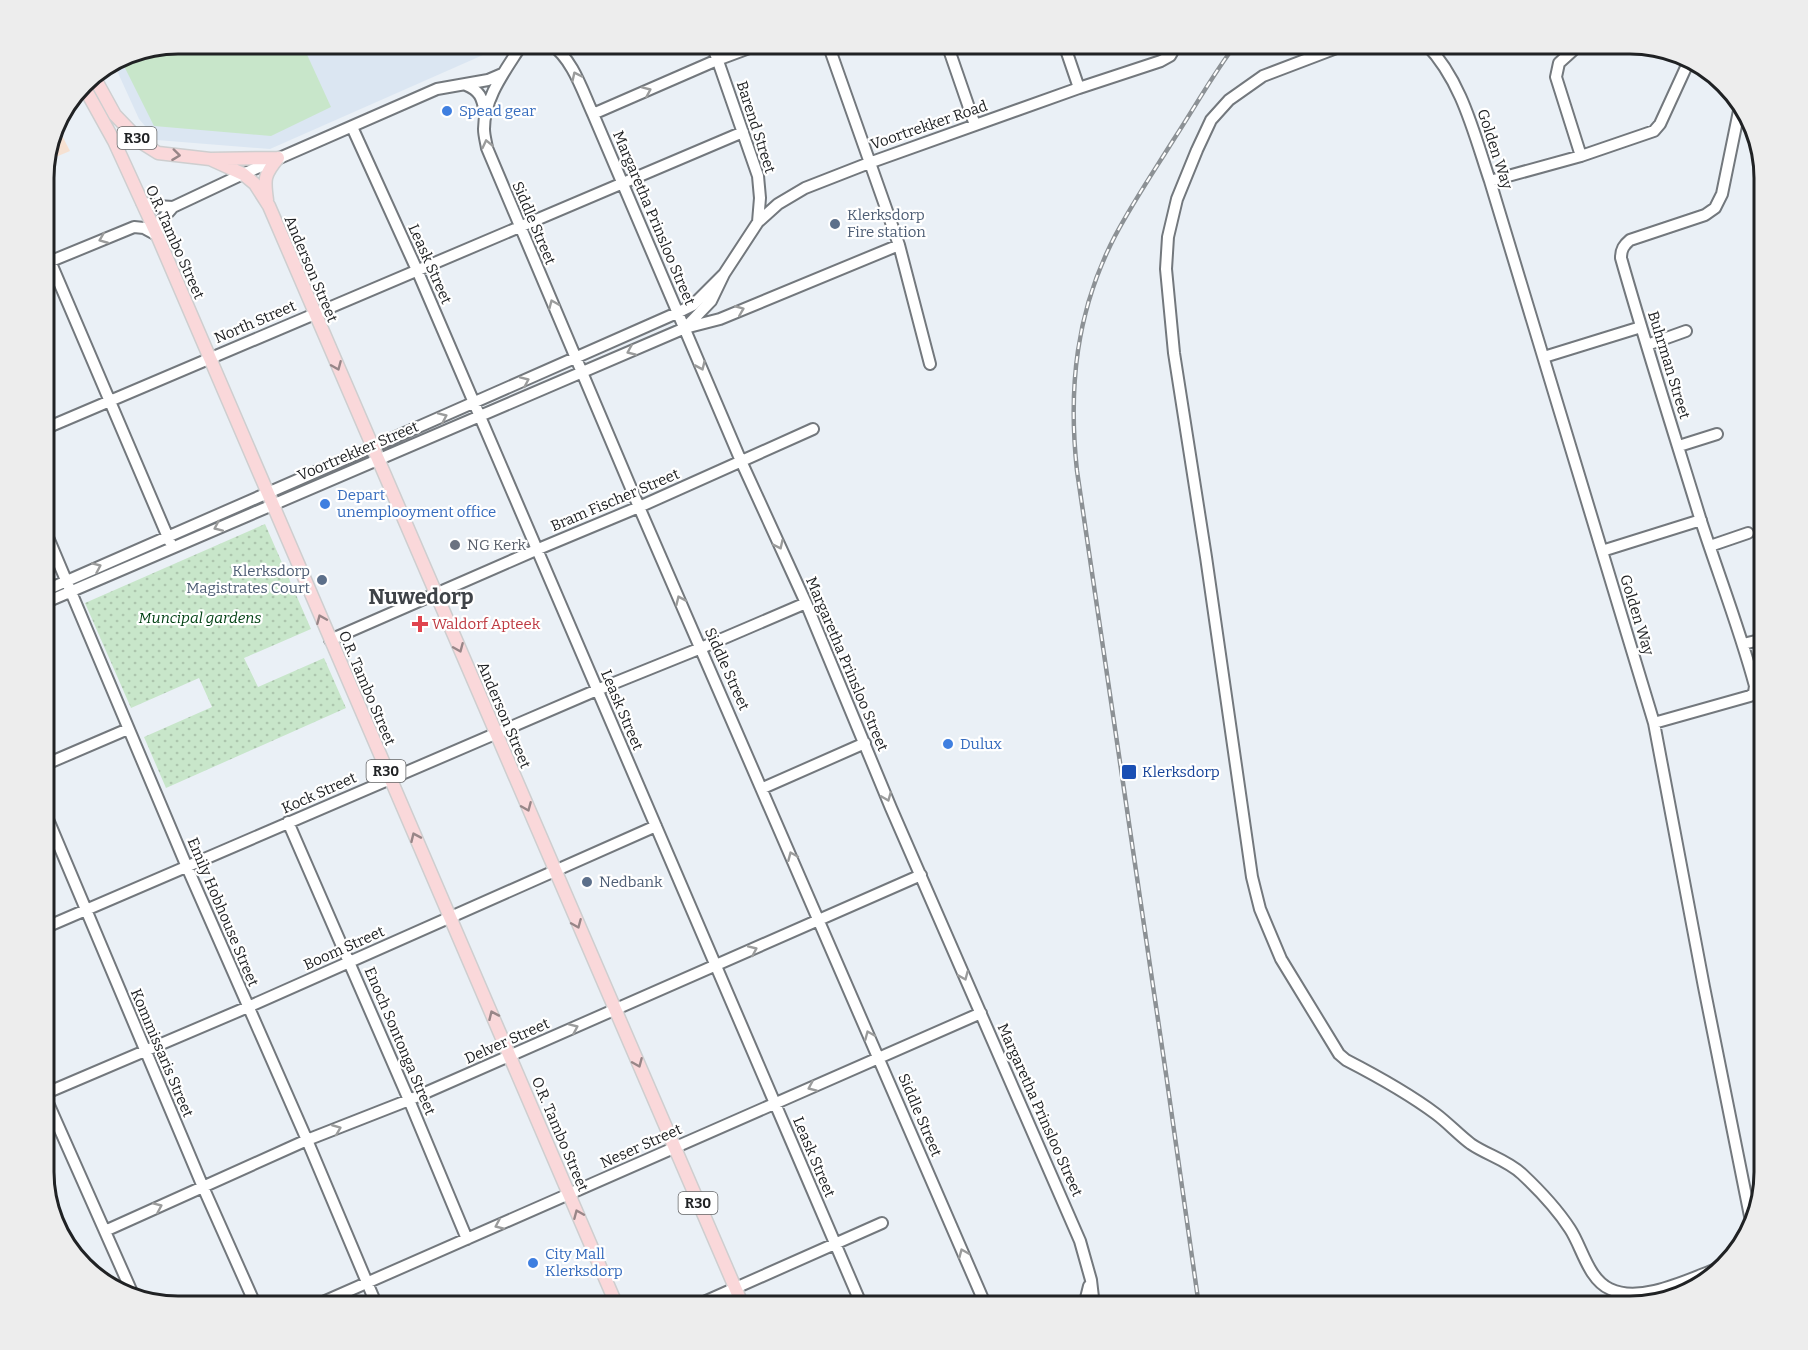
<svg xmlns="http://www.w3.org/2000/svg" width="1808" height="1350" font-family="Bitter,serif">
<defs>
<pattern id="garden-dots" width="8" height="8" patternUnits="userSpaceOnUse" patternTransform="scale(1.5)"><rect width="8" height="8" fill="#c8e6ca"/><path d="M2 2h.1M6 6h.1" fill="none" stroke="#acc5ad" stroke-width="1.8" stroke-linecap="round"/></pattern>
</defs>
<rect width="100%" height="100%" fill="#eaf0f6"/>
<!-- commercial -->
<path fill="#f6e1d2" d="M56,124l14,27 -24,10z"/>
<!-- built -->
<path fill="#dbe6f2" d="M178,44h330l-238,105 -113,-9 -18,-21 -26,-57 14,-8z"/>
<!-- grass -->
<path fill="#c8e6ca" d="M178,44h69l57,4 27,59 -60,29 -117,-10 -34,-68 11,-5z"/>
<!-- garden -->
<path fill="url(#garden-dots)" d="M265,524l46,105 -67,29 14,29 66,-29 22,50 -180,80 -22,-51 68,-30 -13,-29 -68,30 -46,-105z"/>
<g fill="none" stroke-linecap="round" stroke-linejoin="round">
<defs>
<path id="minor" d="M522,44c-16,26 -38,53 -38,85 0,6 2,13 3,19l152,359 347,799
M551,44c22,16 31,46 42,70l148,347 65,142 85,205 189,433 11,39 3,26
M712,44l46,132 2,22 -2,24
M828,44l71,201 31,119
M947,44l28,81
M1064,44l15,44
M1347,44l-84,32 -34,24 -18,20 -14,30 -20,49 -9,38 -2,32 8,84 32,204 46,320 8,32 21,50 58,95 7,6c31,16 62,33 90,54 12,9 23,21 35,30 16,11 36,16 51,30 17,16 35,35 48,55 12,18 18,50 40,60 31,15 79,-10 109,-21
M1426,44c36,37 48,90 64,137l164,542 50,264 46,229
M1580,44l-21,19 -3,14 25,79
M466,85c14,6 16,12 19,27
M593,114l124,-54 43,-16
M352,127l65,143 445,1036
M1490,181l91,-25 73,-25 6,-7 28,-61
M142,202l14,4 17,1
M50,261l120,281
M44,264l90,-37 10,1 13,7 3,-13 13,-15 70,-33 194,-85 51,-9 14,-6
M685,328l26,-27 13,-27 34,-52 20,-18 27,-16 64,-25 210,-75 82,-27 9,-5 7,-12
M1647,345l39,-14
M1544,357l97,-30
M44,429l699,-297
M1679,446l38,-12
M44,528l143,339 120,273 70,166
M1710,546l38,-13
M1602,551l99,-31
M44,591c211,-93 424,-185 635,-279l14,-7 31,-31
M44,603l641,-275 35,-9 179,-74
M330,640l206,-90 103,-43 174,-78
M1743,644l21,-5
M1654,723l96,-27 4,-3 1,-7c-15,-56 -36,-110 -54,-165 -27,-88 -55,-175 -80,-263 0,-9 3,-13 9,-18l75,-25 10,-7 7,-14 18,-88
M44,765l84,-36
M763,788l102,-45
M44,810l159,377 53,119
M288,822l121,278 58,139
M44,928l553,-238 104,-42 105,-45
M44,1094l204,-87 408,-181
M44,1094l87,196
M105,1231l202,-91 102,-40 512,-225
M314,1306l667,-293
M695,1306l187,-83
M1077,1306l9,-8 3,-12"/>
<path id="major" d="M93,75l22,40 27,28 16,10 52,6 68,-1
M83,85l31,56 43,94 460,1071
M210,159l33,15 12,10 14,22 474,1100
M267,200c-3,-21 -3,-25 11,-42"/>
</defs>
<!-- minor casing -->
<use href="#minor" stroke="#73787d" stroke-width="14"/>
<!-- major casing -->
<use href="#major" stroke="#cececf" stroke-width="15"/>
<!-- minor -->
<use href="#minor" stroke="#fff" stroke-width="10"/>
<!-- major -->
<use href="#major" stroke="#fad8da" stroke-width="12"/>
<defs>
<path id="rail" d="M1199,1306l-33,-232 -89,-603c-9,-83 -1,-160 38,-235 18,-34 39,-65 59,-97 21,-32 39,-65 62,-95"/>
</defs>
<!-- rail casing -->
<use href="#rail" stroke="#8c9195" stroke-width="4.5"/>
<!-- rail -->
<use href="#rail" stroke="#fff" stroke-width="2" stroke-dasharray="7" stroke-linecap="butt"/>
</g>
<!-- one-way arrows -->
<defs><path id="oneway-chevron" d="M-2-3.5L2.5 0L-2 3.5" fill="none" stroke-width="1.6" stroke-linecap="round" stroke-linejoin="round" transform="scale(1.5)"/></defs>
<g stroke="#9b9c9c">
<use href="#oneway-chevron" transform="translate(576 76) rotate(-115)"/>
<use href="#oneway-chevron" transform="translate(647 91) rotate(-24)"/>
<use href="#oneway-chevron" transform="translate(487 144) rotate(-103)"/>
<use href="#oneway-chevron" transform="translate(103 239) rotate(158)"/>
<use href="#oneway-chevron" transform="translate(553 304) rotate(-113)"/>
<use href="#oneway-chevron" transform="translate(740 310) rotate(-22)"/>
<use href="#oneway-chevron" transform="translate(631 351) rotate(157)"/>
<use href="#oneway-chevron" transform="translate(701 366) rotate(66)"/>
<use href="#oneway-chevron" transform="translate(525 381) rotate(-24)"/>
<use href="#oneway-chevron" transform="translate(443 417) rotate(-24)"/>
<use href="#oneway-chevron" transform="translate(218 527) rotate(156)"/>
<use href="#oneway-chevron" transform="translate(779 545) rotate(65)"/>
<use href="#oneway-chevron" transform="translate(97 567) rotate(-24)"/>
<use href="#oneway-chevron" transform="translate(680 600) rotate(-114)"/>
<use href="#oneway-chevron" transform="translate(887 797) rotate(68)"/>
<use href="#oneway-chevron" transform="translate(792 856) rotate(-113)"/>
<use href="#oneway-chevron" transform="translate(753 950) rotate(-24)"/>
<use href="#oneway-chevron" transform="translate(964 976) rotate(67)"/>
<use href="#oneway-chevron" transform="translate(574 1028) rotate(-24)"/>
<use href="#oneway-chevron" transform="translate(869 1035) rotate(-113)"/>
<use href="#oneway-chevron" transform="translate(812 1087) rotate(156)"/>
<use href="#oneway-chevron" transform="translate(337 1129) rotate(-22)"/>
<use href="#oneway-chevron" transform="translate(158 1207) rotate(-24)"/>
<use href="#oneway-chevron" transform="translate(499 1225) rotate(156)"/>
<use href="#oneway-chevron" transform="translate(963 1253) rotate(-113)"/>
</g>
<g stroke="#988688">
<use href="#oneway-chevron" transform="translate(176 155) rotate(7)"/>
<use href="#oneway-chevron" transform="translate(337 366) rotate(67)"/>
<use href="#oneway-chevron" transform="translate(321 619) rotate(-113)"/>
<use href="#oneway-chevron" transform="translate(459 648) rotate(67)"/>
<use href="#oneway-chevron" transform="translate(527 807) rotate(67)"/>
<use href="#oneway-chevron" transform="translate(415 837) rotate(-114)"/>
<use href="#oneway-chevron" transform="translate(577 924) rotate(67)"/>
<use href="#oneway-chevron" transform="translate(493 1015) rotate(-114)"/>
<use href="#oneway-chevron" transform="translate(638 1063) rotate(67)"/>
<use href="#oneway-chevron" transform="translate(578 1214) rotate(-113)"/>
</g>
<!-- markers -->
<g fill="#3f7fe0" stroke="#fff" stroke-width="2">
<circle cx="447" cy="111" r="6"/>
<circle cx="325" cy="504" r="6"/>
<circle cx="948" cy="744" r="6"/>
<circle cx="533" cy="1263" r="6"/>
</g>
<g fill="#5c6f8a" stroke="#fff" stroke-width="2">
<circle cx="835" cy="224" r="6"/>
<circle cx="322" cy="580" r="6"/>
<circle cx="587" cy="882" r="6"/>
</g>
<circle fill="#6b7280" stroke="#fff" stroke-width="2" cx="455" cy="545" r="6"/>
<path fill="#e0444e" stroke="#fff" stroke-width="2" d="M417 615h6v6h6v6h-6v6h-6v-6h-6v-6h6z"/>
<rect fill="#1a4fb4" stroke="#fff" stroke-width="2" x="1121" y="764" width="16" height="16" rx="3"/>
<g text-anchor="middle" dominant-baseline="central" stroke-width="4.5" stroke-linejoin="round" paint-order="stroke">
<!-- shield labels -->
<g fill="#fff" stroke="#636466" stroke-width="1.5">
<rect x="117.5" y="127" width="39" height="22" rx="4.5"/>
<rect x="366.5" y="760" width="39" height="22" rx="4.5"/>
<rect x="678.5" y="1192" width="39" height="22" rx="4.5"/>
</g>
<g font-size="14" font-weight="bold" fill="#202224">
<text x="137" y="138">R30</text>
<text x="386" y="771">R30</text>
<text x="698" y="1203">R30</text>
</g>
<!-- shop labels -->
<g font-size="15" fill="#366cbe" stroke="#fff" text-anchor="start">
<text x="459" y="111">Spead gear</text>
<text x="337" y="495">Depart<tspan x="337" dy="17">unemplooyment office</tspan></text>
<text x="960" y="744">Dulux</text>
<text x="545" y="1254">City Mall<tspan x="545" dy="17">Klerksdorp</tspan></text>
</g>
<!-- street labels -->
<g font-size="15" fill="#202224" stroke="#fff">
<text transform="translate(929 125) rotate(-19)">Voortrekker Road</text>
<text transform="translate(756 127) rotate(72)">Barend Street</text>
<text transform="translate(1495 149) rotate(72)">Golden Way</text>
<text transform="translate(654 218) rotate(67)">Margaretha Prinsloo Street</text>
<text transform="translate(534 223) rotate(67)">Siddle Street</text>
<text transform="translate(175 242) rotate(66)">O.R. Tambo Street</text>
<text transform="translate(430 264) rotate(66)">Leask Street</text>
<text transform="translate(311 269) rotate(67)">Anderson Street</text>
<text transform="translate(255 322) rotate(-23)">North Street</text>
<text transform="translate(1669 365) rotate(73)">Buhrman Street</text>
<text transform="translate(358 451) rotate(-23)">Voortrekker Street</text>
<text transform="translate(615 500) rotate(-23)">Bram Fischer Street</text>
<text transform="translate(1637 615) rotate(73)">Golden Way</text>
<text transform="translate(847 664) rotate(67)">Margaretha Prinsloo Street</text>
<text transform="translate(727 669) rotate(66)">Siddle Street</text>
<text transform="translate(367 688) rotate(67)">O.R. Tambo Street</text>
<text transform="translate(622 710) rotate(67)">Leask Street</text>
<text transform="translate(504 715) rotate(67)">Anderson Street</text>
<text transform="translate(319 793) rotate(-24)">Kock Street</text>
<text transform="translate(223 912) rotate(67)">Emily Hobhouse Street</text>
<text transform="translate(344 948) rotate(-24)">Boom Street</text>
<text transform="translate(400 1041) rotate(67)">Enoch Sontonga Street</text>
<text transform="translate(507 1041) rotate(-24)">Delver Street</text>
<text transform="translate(162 1053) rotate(67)">Kommissaris Street</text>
<text transform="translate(1040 1110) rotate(66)">Margaretha Prinsloo Street</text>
<text transform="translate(920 1115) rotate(67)">Siddle Street</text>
<text transform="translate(560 1134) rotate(67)">O.R. Tambo Street</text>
<text transform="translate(641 1146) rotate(-24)">Neser Street</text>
<text transform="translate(814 1157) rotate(67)">Leask Street</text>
</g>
<!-- service labels -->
<g font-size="15" fill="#4e5e75" stroke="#fff" text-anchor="start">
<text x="847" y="215">Klerksdorp<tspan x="847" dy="17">Fire station</tspan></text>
<text x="310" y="571" text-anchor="end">Klerksdorp<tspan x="310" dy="17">Magistrates Court</tspan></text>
<text x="599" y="882">Nedbank</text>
</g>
<!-- worship labels -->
<g font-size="15" fill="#5b616d" stroke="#fff" text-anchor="start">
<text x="467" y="545">NG Kerk</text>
</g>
<!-- park labels -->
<g font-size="15" font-style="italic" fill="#034315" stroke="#fff">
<text x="200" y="618">Muncipal gardens</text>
</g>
<!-- health labels -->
<g font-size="15" fill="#be3a42" stroke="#fff" text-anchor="start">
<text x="432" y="624">Waldorf Apteek</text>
</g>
<!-- transit labels -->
<g font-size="15" fill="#164399" stroke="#fff" text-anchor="start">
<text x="1142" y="772">Klerksdorp</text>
</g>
<!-- district labels -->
<g font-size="21" font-weight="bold" fill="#3f4348" stroke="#fff">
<text x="421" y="597">Nuwedorp</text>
</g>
</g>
<!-- crop -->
<path d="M0 0H1808V1350H0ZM178 54H1630A124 124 0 0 1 1754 178V1172A124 124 0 0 1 1630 1296H178A124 124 0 0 1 54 1172V178A124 124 0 0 1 178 54Z" fill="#ededed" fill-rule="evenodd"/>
<path fill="none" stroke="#202224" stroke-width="3" d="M178 54H1630A124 124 0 0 1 1754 178V1172A124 124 0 0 1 1630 1296H178A124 124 0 0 1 54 1172V178A124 124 0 0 1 178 54Z"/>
</svg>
